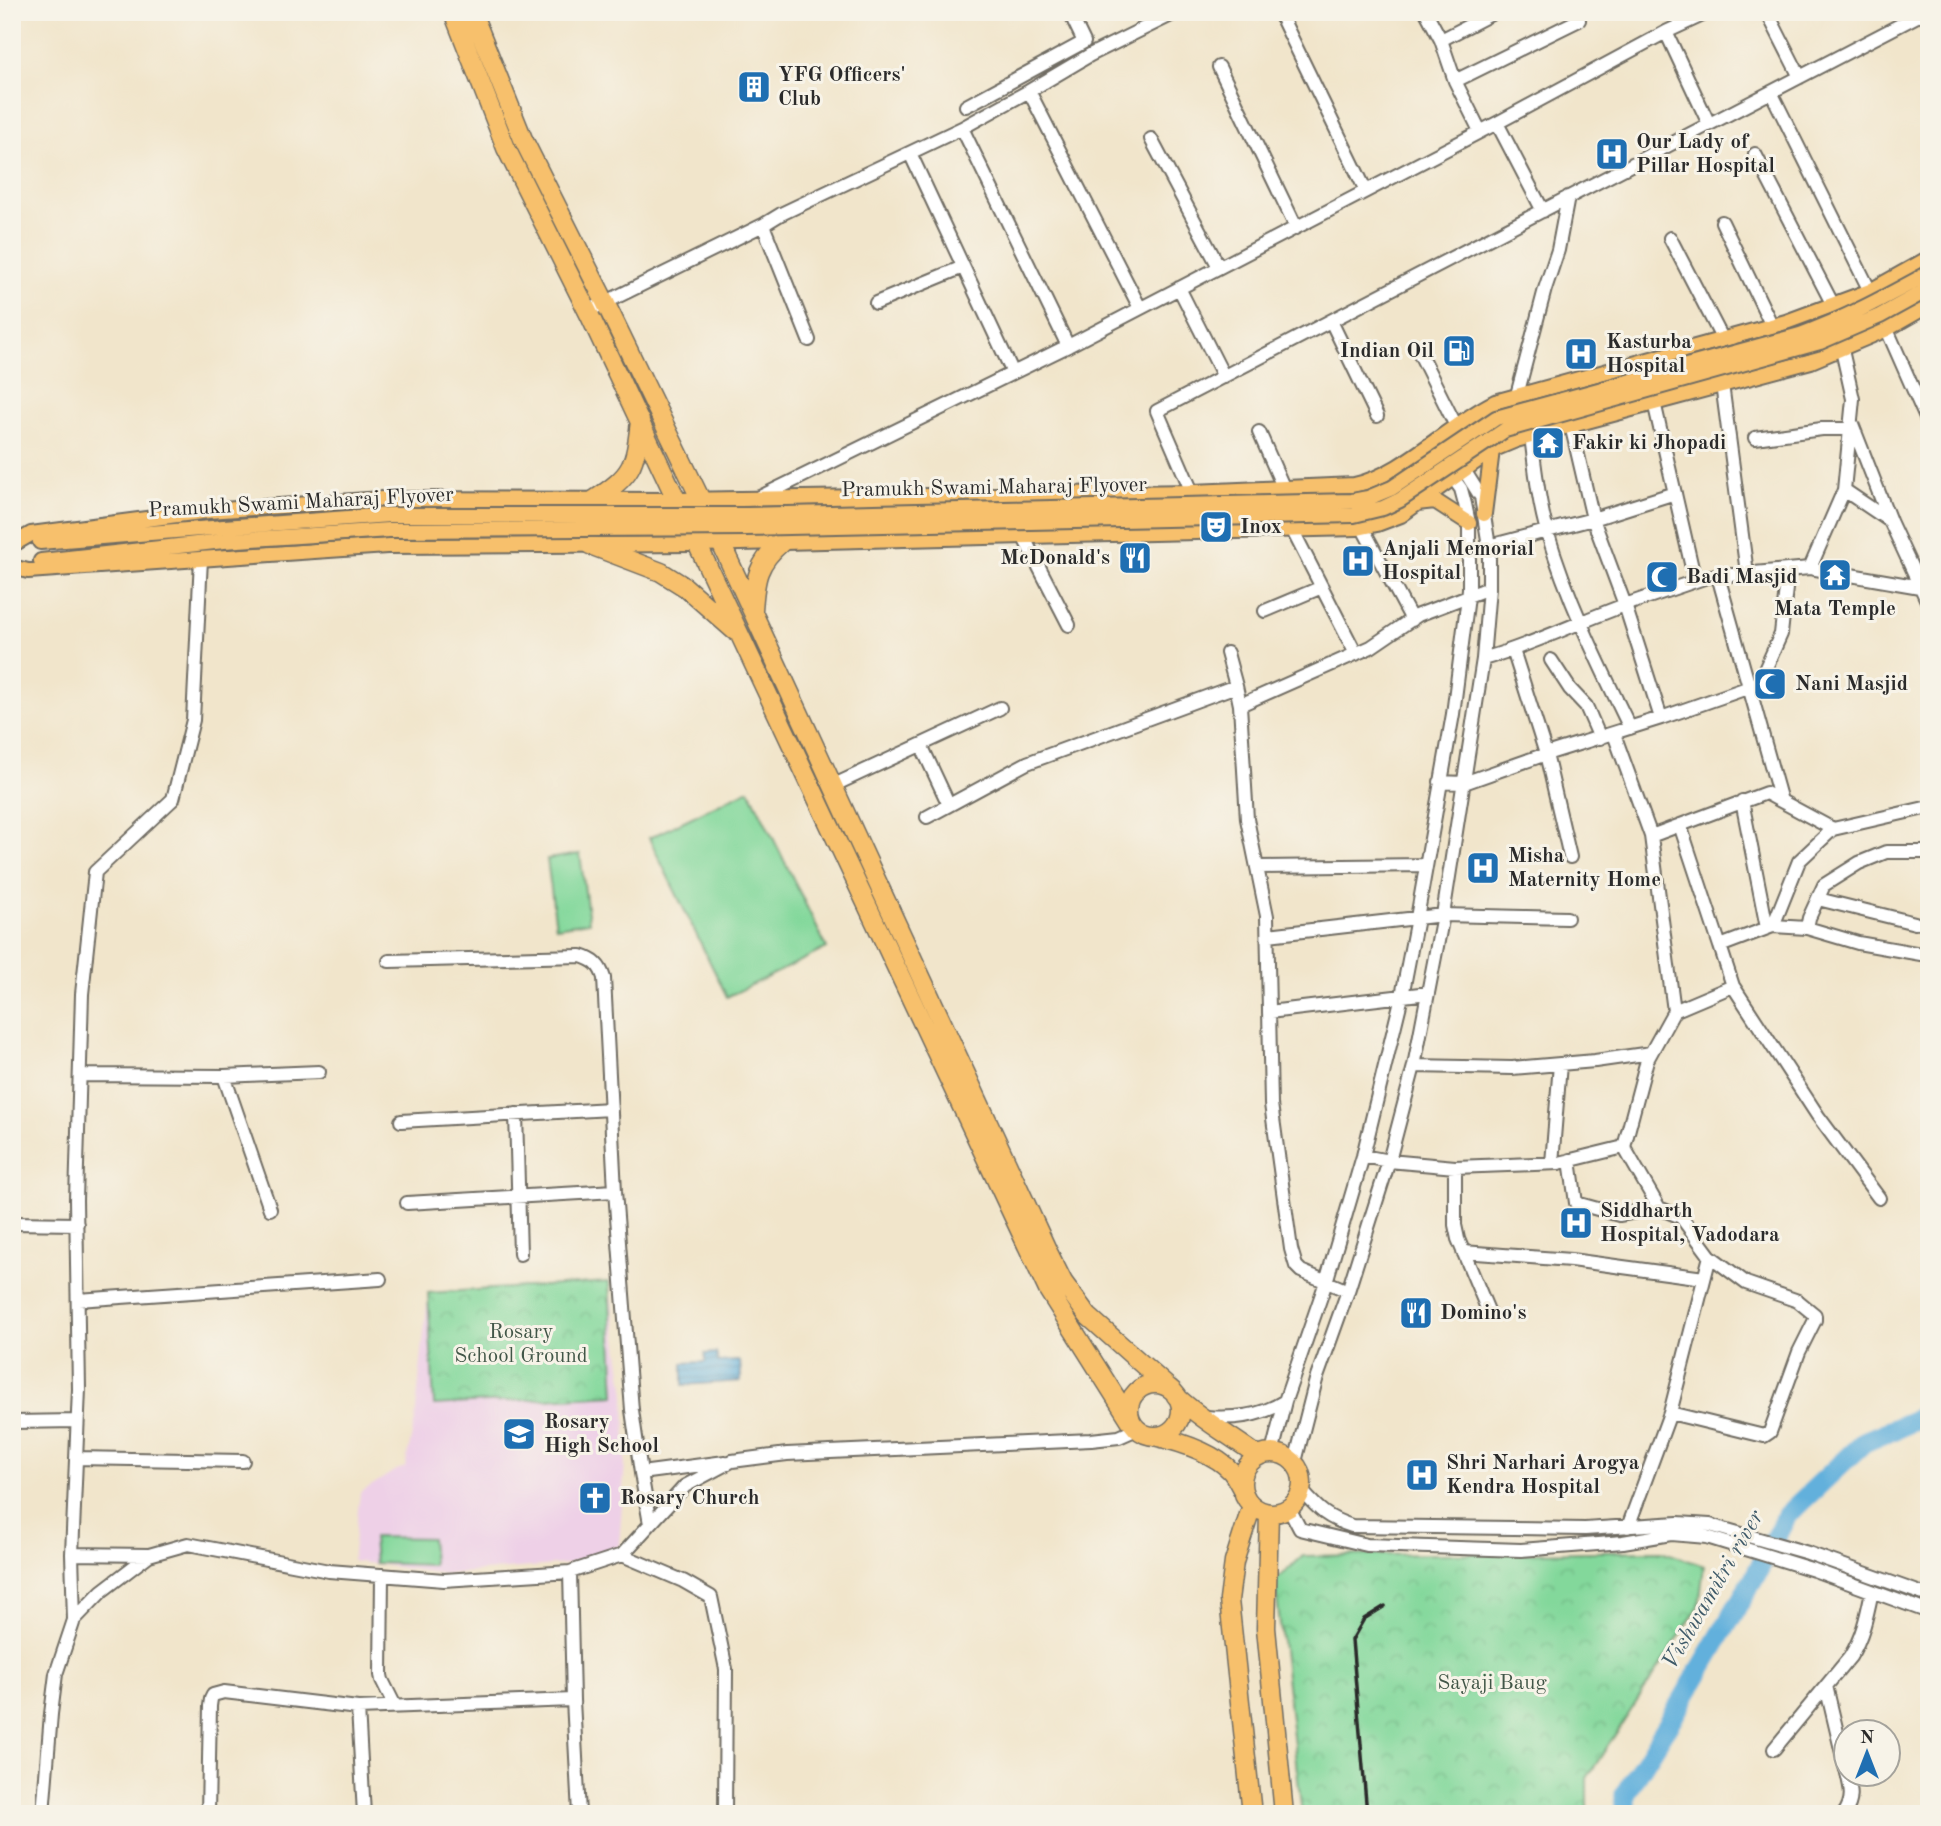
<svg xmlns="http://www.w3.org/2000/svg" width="1941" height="1826" font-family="'Old Standard TT',serif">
<defs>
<pattern id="park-crowns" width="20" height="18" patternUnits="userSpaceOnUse" patternTransform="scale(1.75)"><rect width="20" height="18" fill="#83d89b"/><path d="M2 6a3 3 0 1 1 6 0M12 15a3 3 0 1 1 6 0" fill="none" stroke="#71ba86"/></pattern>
<pattern id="water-rules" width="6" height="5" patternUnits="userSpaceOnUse" patternTransform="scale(1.75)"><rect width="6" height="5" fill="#62b0dc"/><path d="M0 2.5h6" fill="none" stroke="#518fb3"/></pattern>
</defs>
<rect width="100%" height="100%" fill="#f7f3e8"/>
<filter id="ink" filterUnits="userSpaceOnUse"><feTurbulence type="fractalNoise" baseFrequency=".0143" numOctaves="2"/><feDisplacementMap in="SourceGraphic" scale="14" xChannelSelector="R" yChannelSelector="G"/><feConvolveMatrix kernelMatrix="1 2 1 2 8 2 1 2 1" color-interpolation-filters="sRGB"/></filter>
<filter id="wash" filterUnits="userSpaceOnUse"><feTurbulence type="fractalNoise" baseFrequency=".00686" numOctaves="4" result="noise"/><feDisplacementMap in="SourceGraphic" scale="28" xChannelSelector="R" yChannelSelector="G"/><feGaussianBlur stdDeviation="1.57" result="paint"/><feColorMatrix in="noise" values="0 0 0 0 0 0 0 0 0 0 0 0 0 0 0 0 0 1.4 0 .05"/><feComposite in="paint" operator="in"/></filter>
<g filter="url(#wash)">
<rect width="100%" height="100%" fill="#f1e5cb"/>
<!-- built -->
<path fill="#eed0e7" d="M609,1282l16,112 1,54 -7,98 -52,18 -121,10 -94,-13 8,-68 34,-22 11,-4 10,-47 13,-127z"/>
<!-- grass -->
<path fill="#83d89b" stroke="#578263" stroke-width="2" d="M749,789l78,159 -100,49 -78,-159z
M580,854l9,68 -33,5 -9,-68z
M373,1537l58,1 2,27 -58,-2z"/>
<!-- park -->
<path fill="url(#park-crowns)" stroke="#578263" stroke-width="2" d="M609,1282l6,113 -181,10 -6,-112z
M1661,1551l43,15 -5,40 -112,172v36h-285l-27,-233 28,-25z"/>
<!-- water -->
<path fill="url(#water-rules)" stroke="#466e84" stroke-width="2" d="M716,1353l2,9 22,-1 1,20 -58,4v-22l22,-1v-8z"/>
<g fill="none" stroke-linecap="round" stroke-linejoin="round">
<!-- river -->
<path stroke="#62b0dc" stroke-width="21" d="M1625,1814v-20l50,-81 79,-135 33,-63 77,-73 56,-24 9,-10"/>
</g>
</g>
<g filter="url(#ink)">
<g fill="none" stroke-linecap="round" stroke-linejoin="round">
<defs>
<path id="minor" d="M1279,12l87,179
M1426,12l15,28 14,41 25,50
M1767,12l33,65
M1666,32l43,92
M1441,40l54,-28
M1219,67l77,160
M1455,81l124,-61
M1029,91l111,217
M1771,92l99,199 59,134
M966,106l118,-64 -13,-27
M1497,123l46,88
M962,128l106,218
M1151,139l68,128
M910,153l103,220
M1755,154l78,151
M1722,222l50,104
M763,225l46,115
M1670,238l53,102
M1179,288l45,89
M876,303l87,-36
M588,311l175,-86 18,-11 181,-86 67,-37 61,-36 87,-43
M1331,321l46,95
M1420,354l36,72
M1722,384l25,189
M1517,395l28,-106 13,-39 10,-53
M1654,402l41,179
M1852,424l38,97
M1571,425l22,94 32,86 82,-28 103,-9 110,19
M1259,432l25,57
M1531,436c4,31 7,64 16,95 20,68 52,133 83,197
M1755,438l67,-9h28
M1844,490l46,31 39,84
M1192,492l-35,-81 768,-399
M756,499l312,-153 429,-223 169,-91 43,-20
M1362,527l50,93
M1292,529l64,125
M1023,536l46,89
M1489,546l104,-27 82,-26
M1810,568l34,-78 9,-91 -11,-49
M1718,576l63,225
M1915,576l14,-5
M1265,611l57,-24
M1513,650l33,104 24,103
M1227,653l9,33 4,19
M1551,660l19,29 16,17 14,32
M1661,718l89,-31 10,-6 21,-47 7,-64
M1614,734l37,102
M921,745l28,60
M1440,782l24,1 82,-29 115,-36 -36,-113c-47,17 -93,40 -142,54
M832,786l168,-78
M1742,801l25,127
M927,817l100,-54 209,-77
M1680,825l40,121
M1257,867l168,-2
M1818,899l97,24
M1773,926l34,2
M1268,935l175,-20 124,3
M1921,954l-63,-11 -51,-15 2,-10 15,-33 35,-22 27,-11h43
M389,961l192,-5c13,4 19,9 23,22l11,213 17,219 9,63
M1733,986l85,130 61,82
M1674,1011l-23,-175 115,-43 67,36
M1269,1012l159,-19
M1414,1066l98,2 83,-7 56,-8
M80,1075l144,1 95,-4
M224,1076l46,133
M516,1114l4,140
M401,1121l210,-12
M1624,1147l35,61
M1363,1156l26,5 66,6 104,-4 65,-16 23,-87 27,-49 59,-25 -13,-40 53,-20 26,-65 34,-32 96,-22
M1570,1160l6,43 43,12 40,-7 22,9 29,39 36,27 52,18 17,14v5l-16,32 -29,80 -6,4 -94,-23
M1552,1163l8,-99
M1455,1167v58l3,14 31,74
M407,1203l208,-12
M12,1223l65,1
M1463,1252l108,8 133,18
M1348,1291l-47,-20 -5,-5 -5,-17 -20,-145 -4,-188 -20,-97 -7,-114 131,-58 47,-32 71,-27
M78,1300l302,-21
M1205,1417c28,2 55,0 80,-16
M12,1422l65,-1
M1272,1453l13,-52 41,-119 37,-126 39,-160 15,-78 36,-204 16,-125v-66l-4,-19 -4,-15 -13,-18
M76,1458l167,3
M1295,1462l21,-82 32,-89 41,-130 25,-95 29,-151 40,-256 6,-71v-42l-8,-49 -22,-35
M1302,1491c17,19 25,27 50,35l233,3 93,-6 32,2 98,28 121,43
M1289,1508l11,21 67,16 154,5 102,-8 48,-8 36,3 107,33 115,42
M650,1524l-9,-51 84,-11
M1628,1527l42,-114 40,-157
M72,1554l7,-165 -3,-189 6,-206 13,-122 78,-73 20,-79 8,-161
M622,1555l61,26 28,16 15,72 -1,145
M382,1575l-1,100 1,5 13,26
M74,1620l-2,-66 77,1
M1826,1686l20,84
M573,1700l6,114
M1774,1749l76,-92c13,-21 17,-42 22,-66
M43,1814l8,-100 5,-40 18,-54 28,-29 47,-36 39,-11 141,27 115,9 126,-8 52,-17 63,-69 47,-25 55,-7 304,-14 28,-3 18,-8
M208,1814l2,-108 1,-7 2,-4 11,-3 134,16
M364,1814l-6,-106 215,-8 -3,-128
M1844,1814c10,-14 7,-25 3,-41"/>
<path id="major" d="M1417,503l18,-2 34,22
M1484,514l8,-64
M40,542l184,-15
M12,545l19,-11 177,-23 174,-12 296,1 514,-8 162,-7c49,-10 94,-60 141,-83l291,-80 84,-31 59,-33
M41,561l183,-20
M12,567l16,4 359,-25 311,-2 660,-16 19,-4 24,-9 91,-65 24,-10 295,-79 76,-32 42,-24"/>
<path id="highway" d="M453,12l53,136 84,168 458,974 84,133
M472,12l51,127 82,163 96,198 347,752 15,30 25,34 82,73
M594,500c39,-26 41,-33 46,-79
M590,545l71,27 24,15 50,44
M753,610c2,-31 4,-47 29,-68
M1129 1410a26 26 0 1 1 52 0a26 26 0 1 1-52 0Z
M1176,1396c24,23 55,40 82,60
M1154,1436c26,6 59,16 77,35 5,6 8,13 12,20
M1242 1483a30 30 0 1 1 60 0a30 30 0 1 1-60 0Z
M1252,1505l-18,57 -5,38 23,214
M1269,1513l-3,115 18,186"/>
</defs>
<!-- minor casing -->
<use href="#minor" stroke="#706c63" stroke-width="16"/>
<!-- major casing -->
<use href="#major" stroke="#706c63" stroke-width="18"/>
<!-- highway casing -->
<use href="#highway" stroke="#706c63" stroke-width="21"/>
<!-- minor -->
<use href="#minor" stroke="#fff" stroke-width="12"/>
<!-- major -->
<use href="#major" stroke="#f7c06c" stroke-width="14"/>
<!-- highway -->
<use href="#highway" stroke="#f7c06c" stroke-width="18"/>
<!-- rail -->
<path stroke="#2b2b2b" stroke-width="3.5" d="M1367,1814l-15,-174 12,-21 21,-13"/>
<defs>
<path id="major-bridge" d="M224,527l165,-12h359l604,-14 16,-3 24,-10 104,-70 304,-83c47,-17 85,-38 129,-62
M224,541l165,-11 357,-2 608,-13 29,-7 17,-8 105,-70 315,-88 60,-26 49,-27"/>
</defs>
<!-- major-bridge casing -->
<use href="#major-bridge" stroke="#706c63" stroke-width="18" stroke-linecap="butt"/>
<!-- major-bridge -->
<use href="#major-bridge" stroke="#f7c06c" stroke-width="14"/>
</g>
</g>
<!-- icons -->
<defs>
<symbol id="building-square" viewBox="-11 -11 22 22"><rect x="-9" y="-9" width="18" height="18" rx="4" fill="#1f6fb2" stroke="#f7f3e8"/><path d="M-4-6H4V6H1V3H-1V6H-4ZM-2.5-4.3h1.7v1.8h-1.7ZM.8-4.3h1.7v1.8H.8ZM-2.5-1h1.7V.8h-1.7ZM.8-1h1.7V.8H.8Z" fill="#fff"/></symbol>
<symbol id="hospital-square" viewBox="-11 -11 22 22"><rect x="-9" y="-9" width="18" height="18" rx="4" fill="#1f6fb2" stroke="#f7f3e8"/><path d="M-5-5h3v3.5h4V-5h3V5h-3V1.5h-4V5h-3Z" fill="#fff"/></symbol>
<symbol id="fuel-square" viewBox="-11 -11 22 22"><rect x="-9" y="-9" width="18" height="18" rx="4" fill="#1f6fb2" stroke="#f7f3e8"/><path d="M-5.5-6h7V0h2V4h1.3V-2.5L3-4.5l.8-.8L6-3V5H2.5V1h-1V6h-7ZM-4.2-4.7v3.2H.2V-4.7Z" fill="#fff"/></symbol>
<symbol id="temple-square" viewBox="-11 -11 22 22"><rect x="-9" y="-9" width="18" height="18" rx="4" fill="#1f6fb2" stroke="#f7f3e8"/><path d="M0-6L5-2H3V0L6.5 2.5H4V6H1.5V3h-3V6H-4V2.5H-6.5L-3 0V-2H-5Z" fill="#fff"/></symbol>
<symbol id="theatre-square" viewBox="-11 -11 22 22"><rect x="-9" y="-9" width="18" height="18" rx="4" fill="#1f6fb2" stroke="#f7f3e8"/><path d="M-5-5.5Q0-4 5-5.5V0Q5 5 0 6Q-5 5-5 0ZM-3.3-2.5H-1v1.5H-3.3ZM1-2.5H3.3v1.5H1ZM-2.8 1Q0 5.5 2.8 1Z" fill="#fff"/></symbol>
<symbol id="restaurant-square" viewBox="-11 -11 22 22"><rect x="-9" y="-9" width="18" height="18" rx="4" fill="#1f6fb2" stroke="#f7f3e8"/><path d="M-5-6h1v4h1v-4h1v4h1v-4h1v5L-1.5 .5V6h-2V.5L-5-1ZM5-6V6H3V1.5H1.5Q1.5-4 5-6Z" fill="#fff"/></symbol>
<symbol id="mosque-square" viewBox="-11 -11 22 22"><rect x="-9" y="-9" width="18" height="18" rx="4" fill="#1f6fb2" stroke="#f7f3e8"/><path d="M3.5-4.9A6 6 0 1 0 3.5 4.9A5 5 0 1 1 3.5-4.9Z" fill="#fff"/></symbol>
<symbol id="school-square" viewBox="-11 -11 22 22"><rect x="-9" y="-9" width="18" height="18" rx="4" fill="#1f6fb2" stroke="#f7f3e8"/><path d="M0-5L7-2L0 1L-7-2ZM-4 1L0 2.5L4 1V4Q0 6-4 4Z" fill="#fff"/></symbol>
<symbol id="church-square" viewBox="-11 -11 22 22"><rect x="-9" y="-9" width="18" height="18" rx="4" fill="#1f6fb2" stroke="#f7f3e8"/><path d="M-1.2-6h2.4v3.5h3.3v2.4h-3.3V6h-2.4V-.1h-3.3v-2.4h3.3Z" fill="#fff"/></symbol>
</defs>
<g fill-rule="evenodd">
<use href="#building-square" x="735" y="68" width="38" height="38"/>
<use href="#hospital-square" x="1593" y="135" width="38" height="38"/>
<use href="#fuel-square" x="1440" y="332" width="38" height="38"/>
<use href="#hospital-square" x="1562" y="335" width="38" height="38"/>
<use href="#temple-square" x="1529" y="424" width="38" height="38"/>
<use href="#theatre-square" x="1197" y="508" width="38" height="38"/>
<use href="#restaurant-square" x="1116" y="539" width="38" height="38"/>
<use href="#hospital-square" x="1339" y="542" width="38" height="38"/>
<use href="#temple-square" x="1816" y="556" width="38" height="38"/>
<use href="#mosque-square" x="1643" y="558" width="38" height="38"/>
<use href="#mosque-square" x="1751" y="665" width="38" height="38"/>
<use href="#hospital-square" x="1464" y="849" width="38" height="38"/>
<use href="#hospital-square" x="1557" y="1204" width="38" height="38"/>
<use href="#restaurant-square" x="1397" y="1294" width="38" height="38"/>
<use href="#school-square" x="500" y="1415" width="38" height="38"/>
<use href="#hospital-square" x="1403" y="1456" width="38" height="38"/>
<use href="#church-square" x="576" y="1479" width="38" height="38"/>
</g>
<g text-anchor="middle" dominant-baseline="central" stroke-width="6" stroke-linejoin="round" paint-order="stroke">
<!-- poi labels -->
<g font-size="21" font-weight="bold" fill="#2b2b2b" stroke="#f7f3e8" text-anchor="start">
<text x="778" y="75">YFG Officers'<tspan x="778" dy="24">Club</tspan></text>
<text x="1636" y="142">Our Lady of<tspan x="1636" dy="24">Pillar Hospital</tspan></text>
<text x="1606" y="342">Kasturba<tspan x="1606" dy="24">Hospital</tspan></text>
<text x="1434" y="351" text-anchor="end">Indian Oil</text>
<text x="1572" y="443">Fakir ki Jhopadi</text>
<text x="1240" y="527">Inox</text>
<text x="1382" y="549">Anjali Memorial<tspan x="1382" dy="24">Hospital</tspan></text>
<text x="1110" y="558" text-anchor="end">McDonald's</text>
<text x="1686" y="577">Badi Masjid</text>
<text x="1835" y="609" text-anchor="middle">Mata Temple</text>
<text x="1795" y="684">Nani Masjid</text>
<text x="1508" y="856">Misha<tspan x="1508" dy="24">Maternity Home</tspan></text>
<text x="1600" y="1211">Siddharth<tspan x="1600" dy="24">Hospital, Vadodara</tspan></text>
<text x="1440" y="1313">Domino's</text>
<text x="544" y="1422">Rosary<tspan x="544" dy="24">High School</tspan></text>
<text x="1446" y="1463">Shri Narhari Arogya<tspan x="1446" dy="24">Kendra Hospital</tspan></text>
<text x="620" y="1498">Rosary Church</text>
</g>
<!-- street labels -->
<g font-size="21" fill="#2b2b2b" stroke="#f7f3e8">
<text transform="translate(994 488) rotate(-1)">Pramukh Swami Maharaj Flyover</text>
<text transform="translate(301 503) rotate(-3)">Pramukh Swami Maharaj Flyover</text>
</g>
<!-- park labels -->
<g font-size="21" fill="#415647" stroke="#f7f3e8">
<text x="521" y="1332">Rosary<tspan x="521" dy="24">School Ground</tspan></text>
<text x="1492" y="1683">Sayaji Baug</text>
</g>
<!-- water labels -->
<g font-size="23" font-style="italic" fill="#3e5a69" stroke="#f7f3e8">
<text transform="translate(1713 1590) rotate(-60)">Vishwamitri river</text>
</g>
</g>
<!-- margin -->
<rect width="1941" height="1826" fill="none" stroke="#f7f3e8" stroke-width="42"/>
<!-- north arrow -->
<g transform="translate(1867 1753)"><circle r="33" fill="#f7f3e8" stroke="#a5a39c" stroke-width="2"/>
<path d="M0-5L12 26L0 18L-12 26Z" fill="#1f6fb2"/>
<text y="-10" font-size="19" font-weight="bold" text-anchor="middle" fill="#2b2b2b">N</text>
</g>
</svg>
